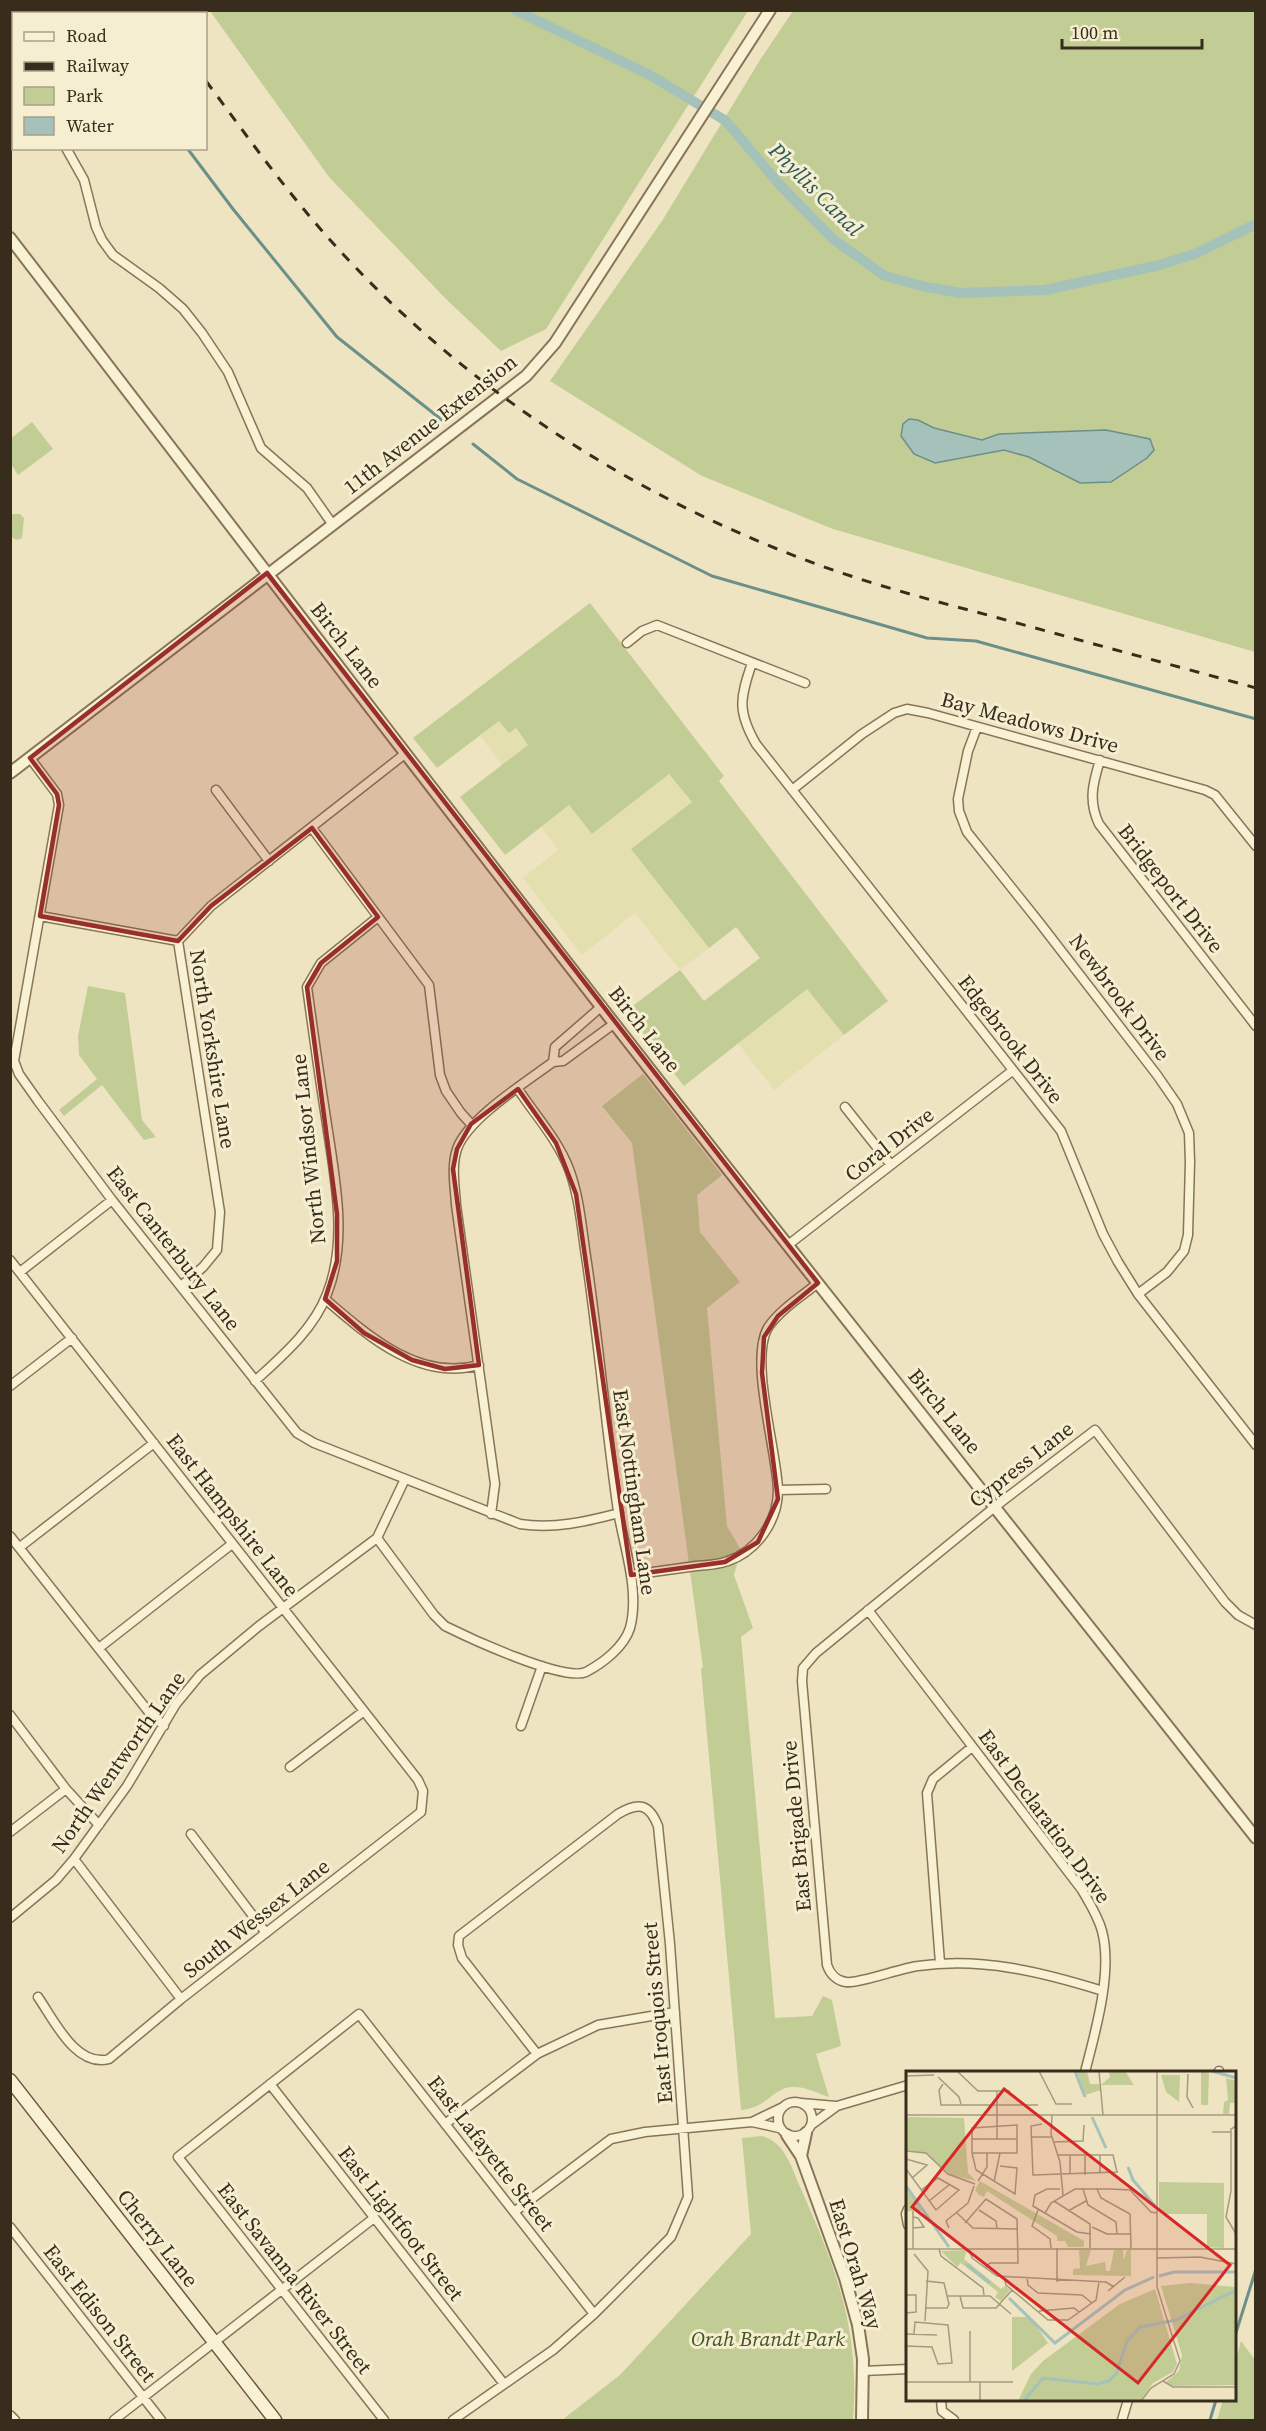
<svg xmlns="http://www.w3.org/2000/svg" width="1266" height="2431" font-family="'Source Serif 4',serif">
<rect width="100%" height="100%" fill="#eee4c1"/>
<!-- farmland -->
<path fill="#e4dfae" d="M499,721l16,7 13,17 -26,20 -22,-29z
M669,773l23,29 -61,47 78,99 -29,22 -45,-57 -53,42 -59,-77 35,-28 -17,-23 28,-22 23,29z
M807,989l37,46 -70,55 -36,-47z"/>
<!-- green -->
<path fill="#c2cd95" d="M210,11h538l-202,318 -45,22 -55,-52 -117,-122z
M793,11h462v641l-422,-123 -131,-53 -152,-95 112,-160 98,-161z
M32,422l21,27 -35,26 -7,-11v-26z
M11,514h9l4,4 -2,20 -5,2 -6,-3z
M590,603l134,173 -5,5 169,220 -44,34 -37,-46 -123,97 -58,-75 54,-41 24,31 56,-43 -24,-31 -27,21 -78,-99 61,-47 -23,-28 -77,60 -23,-29 -64,50 -45,-58 68,-52 -12,-17 -7,5 -10,-12 -62,47 -24,-30z
M88,986l37,7 17,127 14,17 -12,3 -42,-55 -38,31 -5,-6 38,-31 -18,-24 -1,-19z
M643,1074l79,101 -25,20 3,37 40,50 -33,26 20,218 14,24 -7,25 19,53 -12,9 34,381 37,-2 11,-20 9,4 9,46 -25,8 13,43c-12,-4 -24,-11 -37,-10 -19,1 -25,21 -51,23l-40,-441 2,-2 -71,-524 -30,-37z
M762,2136c24,6 30,34 39,53 36,81 59,142 52,231h-291l58,-45 131,-141 -9,-96z
M1241,2341l14,19v60h-38l6,-20h11l1,-37z"/>
<!-- water -->
<path fill="#a4c1ba" stroke="#6b8f89" stroke-width="1.5" d="M909,419l9,1 16,8 48,12 17,-6 107,-4 44,9 4,11 -7,8 -36,24 -31,1 -51,-26 -25,-7 -69,13 -21,-9 -13,-18 2,-12z"/>
<g fill="none" stroke-linecap="round" stroke-linejoin="round">
<!-- stream -->
<path stroke="#6b8f89" stroke-width="3" d="M82,10l2,4
M187,148l46,61 104,128 105,83
M473,444l44,35 195,97 215,62 49,3 280,78
M1234,2339l22,-70
M1210,2420l6,-20"/>
<!-- canal -->
<path stroke="#a4c1ba" stroke-width="10" d="M515,10l135,65 76,46 53,63 54,55 52,37 41,11 35,6 84,-3 115,-25 37,-12 59,-29"/>
<defs>
<path id="minor" d="M10,79l4,4
M10,134l4,-2
M66,148l18,32 12,47 6,13 11,15 46,33 24,21 19,24 26,39 33,76 46,40 26,37
M627,643l15,-12 15,-6 148,58
M752,663c-12,35 -15,48 4,81l305,387 42,103 15,28 20,32 118,151
M977,727l-9,24 -10,48 1,12 8,21 72,90 118,153 20,29 12,29 1,29 -2,73 -4,16 -17,21 -29,22
M30,758l27,36 2,11 -45,256 5,13 19,27 74,99 185,233 17,10 206,81c34,5 65,-2 99,-11
M1100,760c-7,23 -12,41 -1,64l157,202
M216,790l53,71
M792,790l70,-56 32,-21 13,-4 21,4 277,77 10,5 41,51
M312,828l117,157 11,90 6,16 15,22 10,11
M40,916l138,25
M553,1062l2,-15 47,-41
M845,1107l46,58
M788,1245l224,-174
M10,1260l408,520 5,11 -2,21 -240,187 -72,60c-33,9 -55,-39 -71,-62
M20,1272l92,-72
M181,1286l22,-19 14,-17 3,-38 -42,-271 33,-35 195,-153
M325,1299c42,36 94,83 154,66
M255,1381c27,-25 59,-52 72,-87 22,-55 7,-120 -1,-176 -7,-44 -13,-88 -19,-131l14,-24 57,-46
M10,1386l62,-48
M778,1490l48,-1
M491,1514l4,-30 -39,-279c-1,-18 -5,-38 1,-56 10,-30 69,-67 96,-87l10,-1 52,-38
M10,1536l138,175 16,15
M377,1538l57,77 11,11c24,12 119,56 141,46 17,-9 38,-25 44,-44 10,-37 -6,-81 -12,-117 -12,-83 -19,-166 -31,-248 -5,-31 -7,-65 -18,-94 -11,-29 -34,-54 -51,-80
M20,1547l134,-104
M631,1575c22,-3 43,-6 65,-9 10,-1 22,-1 32,-5 29,-10 50,-40 50,-71 -1,-39 -30,-133 -9,-164 12,-17 33,-30 49,-43
M868,1610l214,280c8,14 16,26 20,41 11,41 -7,102 -17,141
M99,1648l133,-104
M10,1715l56,74 33,36
M521,1726l21,-60
M290,1767l74,-56
M10,1832l56,-43
M191,1834l75,99
M74,1859l107,140
M10,1918l46,-38 18,-21 53,-73 49,-82 24,-29 59,-49 118,-88 28,-59
M940,1963l-13,-170 6,-14 39,-32
M1103,1991c-61,-19 -121,-34 -185,-25 -17,2 -60,18 -72,16 -9,-1 -16,-8 -19,-17l-25,-284 1,-13 13,-15 180,-147 99,-76 130,172 13,13 18,10
M1219,2072v-1
M270,2084l234,300
M778 2119a17 17 0 1 1 34 0a17 17 0 1 1-34 0Z
M801,2103l35,3
M445,2124l92,-70 61,-29 77,-13
M811,2125l26,-19 71,-21
M779,2128l-27,-6 29,-14
M908,2209l-2,5 2,11
M514,2212l97,-73 34,-7 107,-10
M10,2227l151,193
M863,2371l45,-2
M941,2400l1,11 12,9
M10,2415l5,5
M114,2420l260,-202
M384,2420l-206,-263 181,-143 235,300
M453,2420l100,-70 41,-36 77,-77 17,-40 -18,-253 -12,-118c-9,-23 -20,-24 -40,-12l-159,122 -1,9 4,13 75,96
M1122,2420l6,-20"/>
<path id="tertiary" d="M10,238c269,350 536,702 810,1048 145,184 291,367 436,552
M10,773l516,-397 29,-33 215,-333
M787,2135l14,21 44,122 13,47 5,34 -1,61
M801,2156l5,-23"/>
<path id="secondary" d="M10,2080l265,340"/>
</defs>
<!-- minor casing -->
<use href="#minor" stroke="#887558" stroke-width="11"/>
<!-- tertiary casing -->
<use href="#tertiary" stroke="#887558" stroke-width="14"/>
<!-- secondary casing -->
<use href="#secondary" stroke="#6a563c" stroke-width="15"/>
<!-- minor -->
<use href="#minor" stroke="#f9f1d4" stroke-width="8"/>
<!-- tertiary -->
<use href="#tertiary" stroke="#f9f1d4" stroke-width="10"/>
<!-- secondary -->
<use href="#secondary" stroke="#f9f1d4" stroke-width="12"/>
<!-- rail -->
<path stroke="#382c1d" stroke-width="3" stroke-dasharray="10 10" stroke-linecap="butt" d="M153,10l2,4
M206,81c30,40 59,81 91,120 131,162 312,285 506,358 62,24 128,41 192,58 87,24 174,47 261,71"/>
</g>
<!-- marked area -->
<path fill="#982f28" fill-opacity="0.2" stroke="#982f28" stroke-width="4.5" stroke-linejoin="round" d="M267,573l551,710 -40,33 -14,21 -2,36 16,126 -20,43 -33,20 -94,13 -55,-381 -20,-51 -38,-54 -47,35 -14,25 -4,20 26,196 -34,4 -33,-9 -48,-27 -39,-34 12,-38v-47l-30,-227 14,-24 57,-46 -66,-89 -101,78 -33,35 -138,-25 19,-111 -2,-11 -27,-36z"/>
<g text-anchor="middle" dominant-baseline="central" stroke-width="6" stroke-linejoin="round" paint-order="stroke">
<!-- street labels -->
<g font-size="21" fill="#382c1d" stroke="#f6eed1">
<text transform="translate(430 424) rotate(-38)">11th Avenue Extension</text>
<text transform="translate(347 645) rotate(52)">Birch Lane</text>
<text transform="translate(1030 722) rotate(15)">Bay Meadows Drive</text>
<text transform="translate(1171 888) rotate(52)">Bridgeport Drive</text>
<text transform="translate(1120 997) rotate(53)">Newbrook Drive</text>
<text transform="translate(645 1029) rotate(52)">Birch Lane</text>
<text transform="translate(1011 1039) rotate(52)">Edgebrook Drive</text>
<text transform="translate(213 1049) rotate(81)">North Yorkshire Lane</text>
<text transform="translate(889 1144) rotate(-38)">Coral Drive</text>
<text transform="translate(308 1149) rotate(-96)">North Windsor Lane</text>
<text transform="translate(174 1248) rotate(52)">East Canterbury Lane</text>
<text transform="translate(945 1411) rotate(51)">Birch Lane</text>
<text transform="translate(1021 1464) rotate(-38)">Cypress Lane</text>
<text transform="translate(635 1492) rotate(82)">East Nottingham Lane</text>
<text transform="translate(233 1515) rotate(52)">East Hampshire Lane</text>
<text transform="translate(118 1762) rotate(-55)">North Wentworth Lane</text>
<text transform="translate(1045 1816) rotate(54)">East Declaration Drive</text>
<text transform="translate(796 1826) rotate(-95)">East Brigade Drive</text>
<text transform="translate(256 1918) rotate(-38)">South Wessex Lane</text>
<text transform="translate(657 2013) rotate(-95)">East Iroquois Street</text>
<text transform="translate(491 2153) rotate(52)">East Lafayette Street</text>
<text transform="translate(401 2223) rotate(52)">East Lightfoot Street</text>
<text transform="translate(158 2238) rotate(52)">Cherry Lane</text>
<text transform="translate(856 2264) rotate(73)">East Orah Way</text>
<text transform="translate(295 2278) rotate(52)">East Savanna River Street</text>
<text transform="translate(100 2313) rotate(52)">East Edison Street</text>
</g>
<!-- park labels -->
<g font-size="21" font-style="italic" fill="#445423" stroke="#f6eed1">
<text x="768" y="2338">Orah Brandt Park</text>
</g>
<!-- water labels -->
<g font-size="22" font-style="italic" fill="#2c5758" stroke="#f6eed1">
<text transform="translate(816 189) rotate(45)">Phyllis Canal</text>
</g>
</g>
<!-- overview -->
<g transform="translate(906 2071)">
<rect width="330" height="330" fill="#eee4c1"/>
<path d="M171,0h10l3,13h9l2,6 -16,5zM193,0h26l9,14h-33l9,-8 -1,-5zM299,0l4,2 -1,32h-7v-33zM255,4h19l-1,27 -13,-10zM320,7l10,3v22h-6l-1,11h-6l1,-12 4,-2zM0,46l58,1 4,55 8,8 -25,-6 -24,-21 -21,-4zM74,110l104,60v6h-16l-3,-6h-8v-5l-70,-45 -3,6 -5,-2 -4,-5zM253,111l65,1v65l-17,-1v-33h-42l-6,-4zM0,117l9,12 7,11h-16zM61,179l-3,9 37,30 4,-3 5,4 -9,11 -6,-4 3,-5 -37,-29 -4,4 -16,-16zM173,179h12l-5,16 19,-4 1,9h4l4,-21h9l1,10 3,-10h4v26l-58,-1v-6l7,-1zM284,212l46,4v98l-64,1 -6,-4 13,-11 3,-16 -21,-69zM249,218l22,75 -4,8 -20,11 -13,18h-122l13,-27 12,-13 77,-57zM106,246h18l18,26 -36,28z" fill="#c2cd95"/>
<path fill="none" stroke="#a4c1ba" stroke-width="3" d="M169,0l10,26M306,0l24,7M186,46l14,31M222,96l5,13 22,26M0,115l43,61M61,194l23,18M253,205l15,-4h62M103,227l46,45 70,-53 29,-13M118,330l19,-23 55,6 11,-3 7,-7 11,-33 13,-14 36,-7 60,-30"/>
<path fill="none" stroke="#a59a7f" stroke-width="1.5" d="M51,0l21,20h32M133,0l17,33h16M193,0l4,44M282,3l-1,23 6,11M0,5l28,-1M32,6l21,20 2,7M37,13l-4,6 2,15h97M0,44h330M146,44l-1,19 9,28 3,33M136,53l-11,2 2,49 84,-3 -4,-17h-55M330,55l-5,3v62l-5,26 10,17M306,61h19M125,66h21M66,68h45M91,68v-48M147,71l30,-1 1,-16M0,80l20,2 22,21 27,10M66,82h45v-28l-45,3v25l4,17 39,24 2,-26 -17,-2M194,84v19M179,85v19M0,88l21,6 -15,13M0,98l30,41 23,-20 -21,-12 -17,12M164,103v-19M72,110l9,-14v-14M88,111l6,-29M154,118h-13l-12,6 -2,11 44,26 14,2M177,118l5,16 28,17 1,12M191,118l4,9 29,16M23,130l20,-16M148,130l36,23v24M73,139l17,11 1,8M132,139l-6,16 18,13 1,9M7,140v38M162,140l18,-10M51,142l16,15 44,1M139,142l6,-10 24,-14h35l20,1 21,22 6,1M224,143l1,34M7,146l5,1 6,9 -11,1M59,152l21,-24 31,20 1,44h-28l-5,5M186,156l15,7h23M43,157l-3,-7 22,-18 6,-17M0,178h330M33,178l2,7 42,32 1,7M63,178l3,9 25,18 109,6 8,5M8,183l14,17 -3,50M251,187l43,-1 36,7M98,206l2,8 42,35h20l28,-20 3,-18M121,206l1,8 10,8 44,2 10,8M151,211v-34M202,220l17,-14M0,224h10v17l-10,1M41,225h43l21,18M54,225l3,12h33l16,-18M19,237h22l2,-4 -5,-21 -18,-2M133,240l35,-3 5,4M0,263l31,1M0,275l26,1 6,17 14,-1 -4,-38 -33,-3 -1,12M257,310l10,6h63M0,311h107M64,311v-51M74,311v19M235,330l10,-13 23,-14 6,-13 -23,-74v-216"/>
<path fill="#d62828" fill-opacity="0.15" stroke="#d62828" stroke-width="3" d="M98,18l226,176 -92,118 -226,-176z"/>
<rect width="330" height="330" fill="none" stroke="#382c1d" stroke-width="3"/>
</g>
<!-- border -->
<rect width="1266" height="2431" fill="none" stroke="#382c1d" stroke-width="24"/>
<!-- legend -->
<rect x="12" y="12" width="195" height="138" fill="#f6eed1" stroke="#aaa089" stroke-width="1.5"/>
<rect x="24" y="32" width="30" height="9" fill="#f9f1d4" stroke="#aaa089" stroke-width="1.5"/>
<text x="66" y="42" font-size="18" fill="#382c1d">Road</text>
<rect x="24" y="62" width="30" height="9" fill="#382c1d" stroke="#aaa089" stroke-width="1.5"/>
<text x="66" y="72" font-size="18" fill="#382c1d">Railway</text>
<rect x="24" y="87" width="30" height="18" fill="#c2cd95" stroke="#aaa089" stroke-width="1.5"/>
<text x="66" y="102" font-size="18" fill="#382c1d">Park</text>
<rect x="24" y="117" width="30" height="18" fill="#a4c1ba" stroke="#aaa089" stroke-width="1.5"/>
<text x="66" y="132" font-size="18" fill="#382c1d">Water</text>
<!-- scale -->
<path d="M1062 39v9h140v-9" fill="none" stroke="#382c1d" stroke-width="3"/>
<text x="1071" y="39" font-size="18" fill="#382c1d" stroke="#f6eed1" stroke-width="4.5" paint-order="stroke">100 m</text>
</svg>
